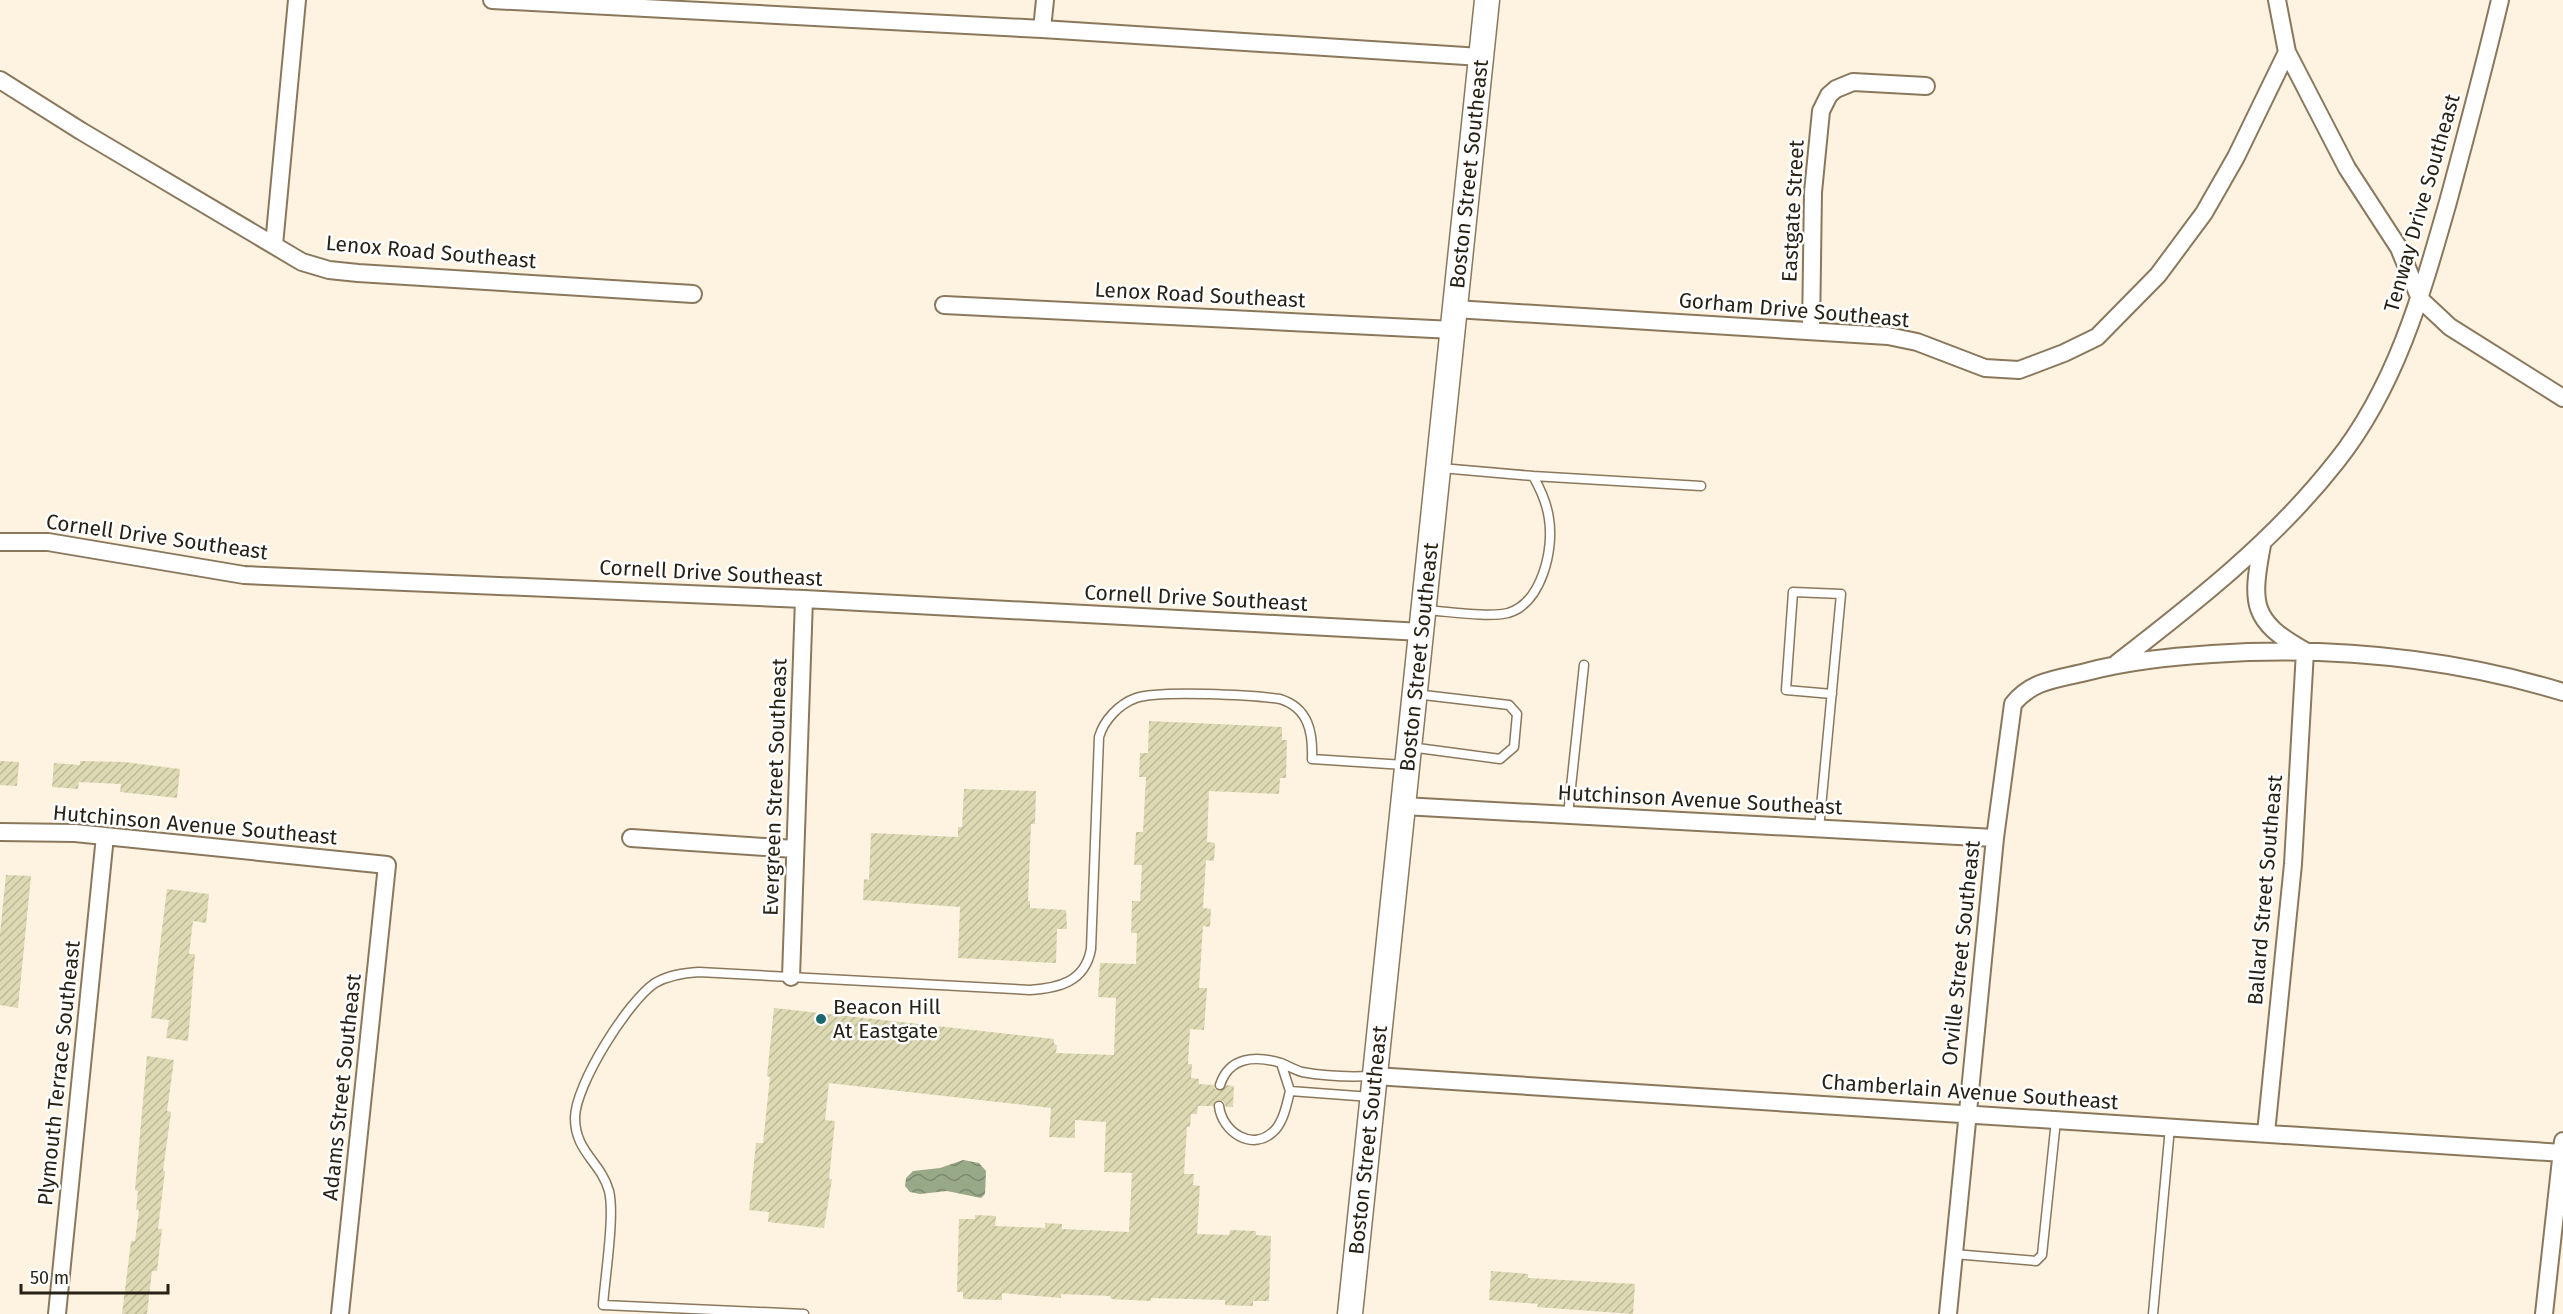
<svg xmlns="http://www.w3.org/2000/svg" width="2563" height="1314" font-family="'Fira Sans',sans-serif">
<defs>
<pattern id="water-waves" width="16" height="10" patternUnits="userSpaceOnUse" patternTransform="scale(1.5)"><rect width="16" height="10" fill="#98a988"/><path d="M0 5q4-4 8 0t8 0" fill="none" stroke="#7c896e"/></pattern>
<pattern id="building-hatch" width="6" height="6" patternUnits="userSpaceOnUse" patternTransform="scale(1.5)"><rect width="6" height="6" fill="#dcd9b3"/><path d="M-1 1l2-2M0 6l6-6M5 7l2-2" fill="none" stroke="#bdba99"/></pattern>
</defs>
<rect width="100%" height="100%" fill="#fef2e0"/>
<!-- water -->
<path fill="url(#water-waves)" d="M963,1160l16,3 7,8 -1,23 -4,4 -34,-7 -27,3 -10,-2 -5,-6 1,-8 7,-7 27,-3z"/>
<!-- building -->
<path fill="url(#building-hatch)" d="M1149,721l133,6v13h5l-1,38h-6l-1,16 -70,-3 -2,51 8,1 -1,18 -8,-1 -3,48 8,1 -1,18 -7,-1 -4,62h8l-3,42 -14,-1 -2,35h4l-1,14 8,1v5l15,1 1,4 5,2 7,-6 7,1 -1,21h-7l-3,-6 -5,-1 -5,6h-15l-1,8h-6l-1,13h-3l-3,47h10l-1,11 7,1 -3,48 32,1 1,-5 26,1v4l15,1 -2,65h-16v5l-28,-1v-5l-74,-2v3l-40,-2 -1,-3 -49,-2v4l-59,-5v7l-39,-1v-7h-6l2,-73h16v-4l21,1 -1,10 50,2v-5l17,1v5l67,3 3,-59 -28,-1 2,-50 -31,-2v18l-26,-1 2,-29 -222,-25 -4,37 10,1 -6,58h3l-8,49 -56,-6 1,-10 -20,-2 7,-67h7l7,-66 -3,-1 7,-68 280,31v5l3,1 -1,8 58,2 2,-57 -18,-1 2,-34 36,1 1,-31h-6l1,-32h8l2,-36h-8l2,-33h7l3,-55h-7l1,-24h8z
M0,761l19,1 -2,24 -17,-1z
M80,761l44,1 56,7 -3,29 -57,-6 1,-8 -42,-2 -1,7 -26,-2 2,-24 26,2z
M964,789l72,2 -1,33h-4l-3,77h2v7l36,2 1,19h-10l-1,34 -98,-5 2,-51 -97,-7 1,-21 5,1 2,-47 87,4v-10h4z
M6,875l25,1 -13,132 -18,-3v-71z
M167,889l42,5 -3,29 -13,-2 -4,33h6l-7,87 -22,-3 3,-18 -18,-2z
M147,1056l27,4 -7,51 4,1 -8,59h2l-7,58h4l-5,42h-5l-5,43h-25l9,-73h4l4,-31h-3l2,-19 -3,-1z
M1491,1271l37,3v4l107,6 -2,30 -96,-7 1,-3 -49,-4z"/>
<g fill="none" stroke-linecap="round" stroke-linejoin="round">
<defs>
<path id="lane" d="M1533,476l168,10
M1425,610c21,1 63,8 83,3 34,-10 46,-64 41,-94 -2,-16 -8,-29 -16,-43l-92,-8
M1410,747l90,12 14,-12 3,-33 -8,-9 -94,-11
M1568,815l16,-150
M1819,829l22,-235 -48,-2 -7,98 46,4
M1281,1063l9,28
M1220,1085c9,-28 35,-30 61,-22 7,3 14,7 21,9 22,4 47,5 69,4
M1219,1106c3,26 34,47 56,24 9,-10 12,-27 15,-39l81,6
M1954,1254l82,7 6,-6 14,-135
M804,1314l-201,-9c2,-28 12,-90 6,-114 -8,-29 -34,-39 -34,-73 0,-33 53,-117 80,-135 14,-8 28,-10 44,-11l331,18c29,-2 55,-8 61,-41l8,-212c5,-17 20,-33 37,-39 23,-8 117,-3 144,1 29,9 33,34 32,60l92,6
M2153,1314l17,-187"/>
<path id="street" d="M492,0l550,29 439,28
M2277,0l10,52 60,116 52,80 21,51 30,28 113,71
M1042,29l3,-29
M0,80l81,51 221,131 27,8 29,3 335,21
M274,245l23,-245
M944,305l509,25
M1455,309l433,27 29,6 68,26 34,2 45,-17 33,-16 61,-62 46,-62 32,-56 51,-105
M1811,331l2,-139 8,-81 8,-16 7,-6 17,-7 73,4
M0,542h48l196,33 560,24 618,33
M2262,545c-11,59 -11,76 43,106l-12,213 -27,269
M2117,663c79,-61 157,-122 219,-201 60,-75 86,-169 112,-260 18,-67 36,-134 52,-202
M1403,806l592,32
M0,832l75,1 312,32 -47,449
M631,838l163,11
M791,977l13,-378
M1375,1076l1188,77
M57,1314l48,-478
M1948,1314l47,-476 18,-134c19,-24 45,-25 73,-32 41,-11 83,-15 126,-18 121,-8 235,3 351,38
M2544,1314l19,-173"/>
<path id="secondary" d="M1350,1314l137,-1314"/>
</defs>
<!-- lane casing -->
<use href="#lane" stroke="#8a785d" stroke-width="11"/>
<!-- street casing -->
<use href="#street" stroke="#8a785d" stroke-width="20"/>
<!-- secondary casing -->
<use href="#secondary" stroke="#8a785d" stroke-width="27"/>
<!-- lane -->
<use href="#lane" stroke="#fff" stroke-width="8"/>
<!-- street -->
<use href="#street" stroke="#fff" stroke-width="16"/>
<!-- secondary -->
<use href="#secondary" stroke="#fff" stroke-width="24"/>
</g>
<!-- markers -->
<circle fill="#1b676f" stroke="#fff" stroke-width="2" cx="821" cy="1019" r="6"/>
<g text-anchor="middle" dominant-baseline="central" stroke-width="5" stroke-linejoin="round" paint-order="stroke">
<!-- street labels -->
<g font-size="21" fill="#282115" stroke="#fff">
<text transform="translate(1469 174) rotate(-84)">Boston Street Southeast</text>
<text transform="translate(2422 203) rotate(-74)">Tenway Drive Southeast</text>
<text transform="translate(1793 211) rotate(-87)">Eastgate Street</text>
<text transform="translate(431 252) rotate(5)">Lenox Road Southeast</text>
<text transform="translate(1200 295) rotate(3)">Lenox Road Southeast</text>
<text transform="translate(1794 310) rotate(5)">Gorham Drive Southeast</text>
<text transform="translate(157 537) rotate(8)">Cornell Drive Southeast</text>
<text transform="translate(711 573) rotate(3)">Cornell Drive Southeast</text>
<text transform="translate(1196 598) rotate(3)">Cornell Drive Southeast</text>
<text transform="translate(1419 657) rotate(-84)">Boston Street Southeast</text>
<text transform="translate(775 787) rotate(-88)">Evergreen Street Southeast</text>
<text transform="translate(1700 800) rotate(3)">Hutchinson Avenue Southeast</text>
<text transform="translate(195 825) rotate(5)">Hutchinson Avenue Southeast</text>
<text transform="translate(2265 890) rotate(-85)">Ballard Street Southeast</text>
<text transform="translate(1961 953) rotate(-84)">Orville Street Southeast</text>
<text transform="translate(59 1073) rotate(-84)">Plymouth Terrace Southeast</text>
<text transform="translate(342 1087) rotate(-84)">Adams Street Southeast</text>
<text transform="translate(1970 1092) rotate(4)">Chamberlain Avenue Southeast</text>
<text transform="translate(1368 1140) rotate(-84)">Boston Street Southeast</text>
</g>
<!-- poi labels -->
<g font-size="21" fill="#282115" stroke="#fff" text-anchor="start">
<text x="833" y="1007">Beacon Hill<tspan x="833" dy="24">At Eastgate</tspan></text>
</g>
</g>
<!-- scale -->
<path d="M21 1284v9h147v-9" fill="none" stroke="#282115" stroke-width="3"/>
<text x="30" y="1284" font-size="18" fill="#282115" stroke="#ffffff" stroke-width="4.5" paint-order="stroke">50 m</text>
</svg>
